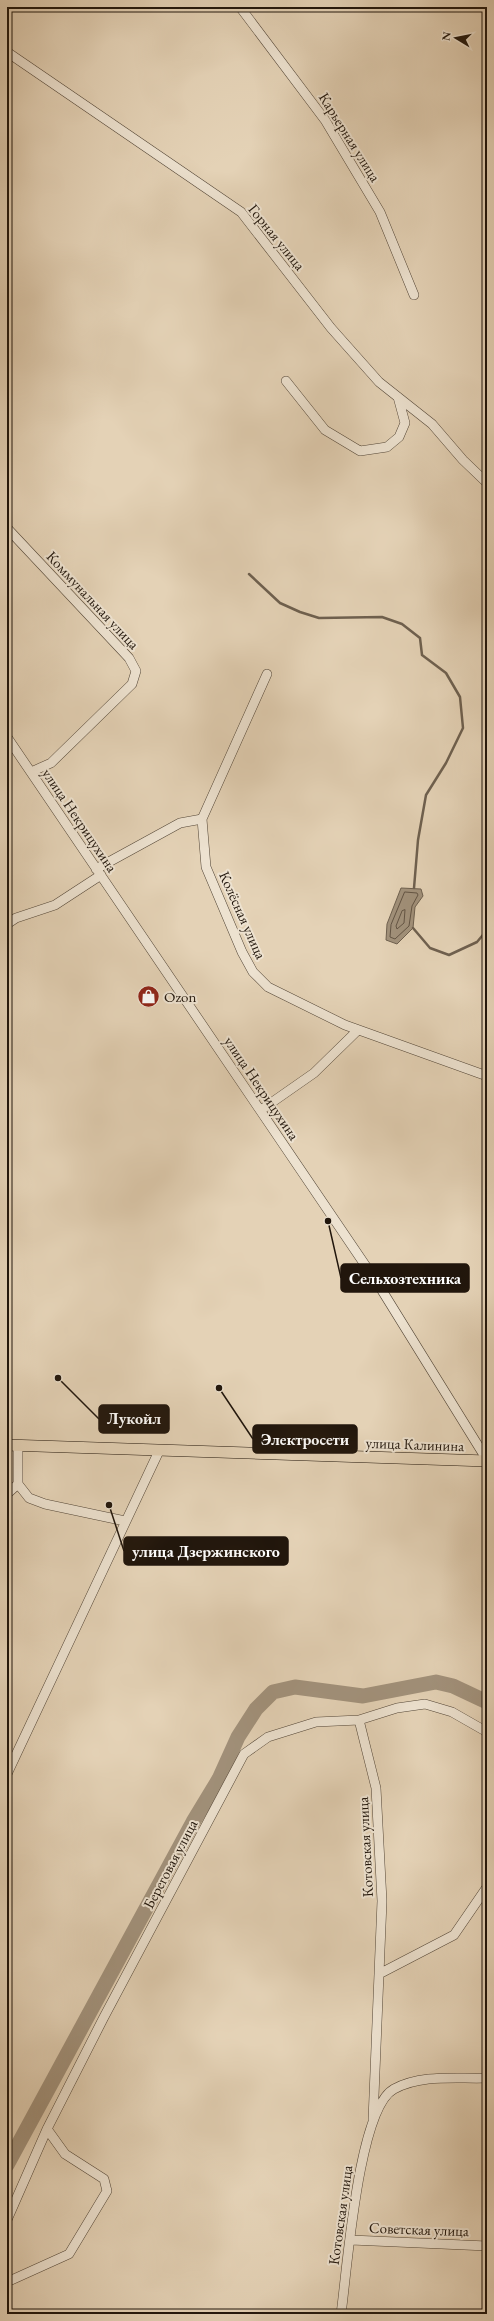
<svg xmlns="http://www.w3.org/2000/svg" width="494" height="2321" font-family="'EB Garamond',serif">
<rect width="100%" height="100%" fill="#e4d2b6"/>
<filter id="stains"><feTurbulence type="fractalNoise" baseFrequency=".005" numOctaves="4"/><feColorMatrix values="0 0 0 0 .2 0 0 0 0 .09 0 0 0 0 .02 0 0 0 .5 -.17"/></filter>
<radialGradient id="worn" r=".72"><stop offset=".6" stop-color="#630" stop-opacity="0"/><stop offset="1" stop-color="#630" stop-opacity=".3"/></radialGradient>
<!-- water -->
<path fill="#a2927c" stroke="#6e604f" d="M401,888l20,1 2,7 -8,11 -2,21 -16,16 -11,-4 1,-16z"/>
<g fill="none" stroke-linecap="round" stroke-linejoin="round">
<!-- shore -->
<path stroke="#625444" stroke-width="1" d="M405,892l12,1 1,2 -6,11 -3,20 -14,13 -5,-2 1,-12z
M405,910l-1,13 -7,6 -1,-3 6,-15z"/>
<!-- stream -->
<path stroke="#6e604f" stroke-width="2.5" d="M249,574l31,29 20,9 19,6 63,-1 20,7 18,14 2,17 24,18 14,24 3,31 -17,35 -20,32 -8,45 -4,48
M413,928l17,20 19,7 28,-13 10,-12"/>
<!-- river -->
<path stroke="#a2927c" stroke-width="15" d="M7,2165l186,-343 26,-43 19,-42 18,-28 17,-17 22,-5 68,9 73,-14 17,4 34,16"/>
<defs>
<path id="minor" d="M240,7l85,113 55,92 34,83
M7,52l234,160 90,116 48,54 53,42 31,36 24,23
M286,381l39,49 35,21 27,-4 12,-10 6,-14 -7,-26
M7,528l122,130 7,13 -4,13 -81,79 -20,9
M267,674l-65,145 4,48 36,85 11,20 15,15 77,38 142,51
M7,737l371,547 109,176
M96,869l84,-46 22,-4
M7,924l9,-6 39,-13 46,-30
M261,1110l53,-37 44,-43
M18,1445v39l11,14 16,6 80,17
M7,1494l11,-10
M359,1720l17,68 6,113 -9,219
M7,1774l152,-323
M379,1974l75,-39 33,-48
M7,2220l40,-91 57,-112 140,-263 24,-17 48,-15 43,-2 38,-12 28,-4 27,8 35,20
M351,2240l136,6
M7,2282l62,-28 38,-63 -3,-12 -39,-25 -18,-25
M341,2314c6,-42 17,-206 53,-225 28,-15 62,-10 93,-11"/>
<path id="major" d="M7,1445l480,16"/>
</defs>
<!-- minor casing -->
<use href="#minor" stroke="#524536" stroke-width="10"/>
<!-- major casing -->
<use href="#major" stroke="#21160c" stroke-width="12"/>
<!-- minor -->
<use href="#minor" stroke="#ede2d0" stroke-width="9"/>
<!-- major -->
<use href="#major" stroke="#e4d2b6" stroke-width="11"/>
</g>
<!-- icons -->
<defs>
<symbol id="shop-disc" viewBox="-11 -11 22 22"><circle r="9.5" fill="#8f2418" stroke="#ede2d0"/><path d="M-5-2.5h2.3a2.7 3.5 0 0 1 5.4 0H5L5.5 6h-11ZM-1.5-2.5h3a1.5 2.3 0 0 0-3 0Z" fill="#fff"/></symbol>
</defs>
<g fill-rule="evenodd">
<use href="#shop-disc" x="136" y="984" width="25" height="25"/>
</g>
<g text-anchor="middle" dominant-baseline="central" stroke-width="4" stroke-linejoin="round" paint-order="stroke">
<!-- street labels -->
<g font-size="15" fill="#21160c" stroke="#ede2d0">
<text transform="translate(350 137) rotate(58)">Карьерная улица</text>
<text transform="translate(277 237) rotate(51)">Горная улица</text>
<text transform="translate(93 600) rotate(47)">Коммунальная улица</text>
<text transform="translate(80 820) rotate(56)">улица Некрицухина</text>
<text transform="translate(243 915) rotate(66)">Колёсная улица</text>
<text transform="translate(262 1088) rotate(56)">улица Некрицухина</text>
<text transform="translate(415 1444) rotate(2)">улица Калинина</text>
<text transform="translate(365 1847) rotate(-93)">Котовская улица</text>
<text transform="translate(170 1864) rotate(-62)">Береговая улица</text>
<text transform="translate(340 2215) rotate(-82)">Котовская улица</text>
<text transform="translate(419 2229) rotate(2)">Советская улица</text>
</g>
<!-- poi labels -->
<g font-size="15" fill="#21160c" stroke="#ede2d0" text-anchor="start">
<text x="164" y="996">Ozon</text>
</g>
</g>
<!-- callouts -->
<path fill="none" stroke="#21160c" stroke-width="1.5" d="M328 1221L341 1278M58 1378L99 1419M219 1388L253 1439M109 1505L124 1551"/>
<g fill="#21160c" stroke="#ede2d0" stroke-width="1.5">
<circle cx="328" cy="1221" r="4"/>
<circle cx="58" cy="1378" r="4"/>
<circle cx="219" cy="1388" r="4"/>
<circle cx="109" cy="1505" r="4"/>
</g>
<g fill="#21160c" stroke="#21160c" stroke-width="1.5">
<rect x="341" y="1264" width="128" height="28" rx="4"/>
<rect x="99" y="1405" width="70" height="28" rx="4"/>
<rect x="253" y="1425" width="104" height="28" rx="4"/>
<rect x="124" y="1537" width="164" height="28" rx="4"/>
</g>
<g font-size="16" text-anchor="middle" font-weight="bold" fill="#fff">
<text x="405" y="1284">Сельхозтехника</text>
<text x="134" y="1424">Лукойл</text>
<text x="305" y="1445">Электросети</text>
<text x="206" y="1557">улица Дзержинского</text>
</g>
<!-- margin -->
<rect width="494" height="2321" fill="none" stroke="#e4d2b6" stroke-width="24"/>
<rect x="8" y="8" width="478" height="2305" fill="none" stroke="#21160c" stroke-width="2"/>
<rect x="12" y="12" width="470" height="2297" fill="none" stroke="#21160c"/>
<!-- north arrow -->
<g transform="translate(456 38) rotate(280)" stroke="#ede2d0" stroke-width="3" paint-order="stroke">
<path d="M0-3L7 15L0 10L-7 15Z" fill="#21160c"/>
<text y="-6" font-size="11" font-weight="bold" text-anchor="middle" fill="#21160c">N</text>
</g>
<rect width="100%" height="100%" filter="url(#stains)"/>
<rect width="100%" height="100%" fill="url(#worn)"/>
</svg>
